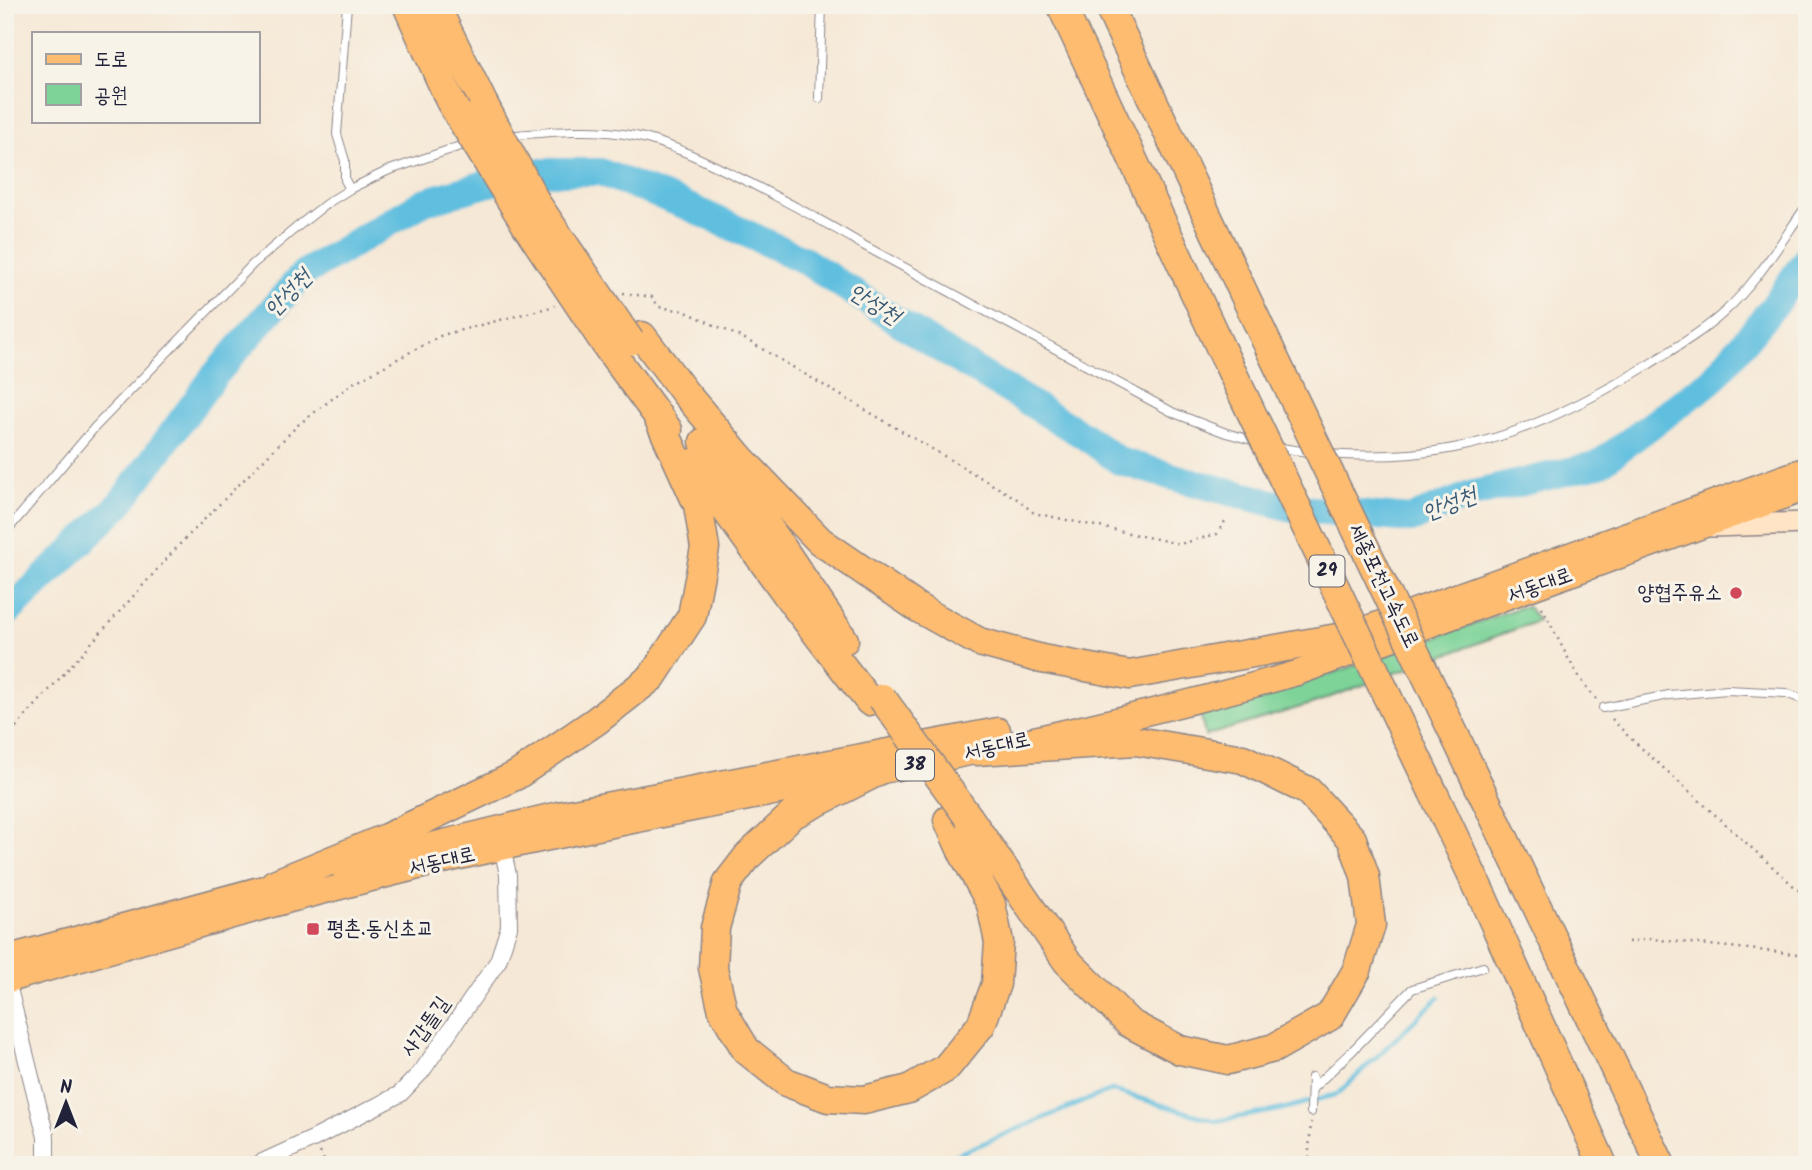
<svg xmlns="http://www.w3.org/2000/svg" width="1812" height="1170" font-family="Kalam,'Poor Story',sans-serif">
<rect width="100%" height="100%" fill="#f7f3e8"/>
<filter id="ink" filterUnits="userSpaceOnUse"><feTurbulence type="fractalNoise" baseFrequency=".0143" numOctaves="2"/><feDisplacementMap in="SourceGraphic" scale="14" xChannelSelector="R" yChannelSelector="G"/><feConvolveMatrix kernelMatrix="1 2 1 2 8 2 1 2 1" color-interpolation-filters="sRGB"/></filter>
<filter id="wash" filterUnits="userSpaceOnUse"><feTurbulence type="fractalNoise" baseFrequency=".00686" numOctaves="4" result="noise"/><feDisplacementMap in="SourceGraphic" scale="28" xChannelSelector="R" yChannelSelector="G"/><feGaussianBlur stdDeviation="1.57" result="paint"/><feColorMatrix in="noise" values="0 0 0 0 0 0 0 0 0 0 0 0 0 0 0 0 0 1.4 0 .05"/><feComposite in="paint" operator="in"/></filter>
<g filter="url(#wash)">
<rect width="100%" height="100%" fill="#f6e8d6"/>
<!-- green -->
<path fill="#7dd398" stroke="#507a6a" stroke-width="2" d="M1528,607l10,14 -224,82 -109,33 -4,-21 159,-51 158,-56z"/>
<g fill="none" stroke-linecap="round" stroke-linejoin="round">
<!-- stream -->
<path stroke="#61bfdf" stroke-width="4.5" d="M931,1165l180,-75 105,31 63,-11 59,-16 101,-97"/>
<!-- river -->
<path stroke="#61bfdf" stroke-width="28" d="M5,615l114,-110 96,-130 89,-102 120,-71 103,-30h73l89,35 113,52 140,91 144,87 33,24 65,19 108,28 119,11 62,-25 126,-30 113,-84 61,-73 34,-49"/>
</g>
</g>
<g filter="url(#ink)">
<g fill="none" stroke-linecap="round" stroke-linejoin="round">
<defs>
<path id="lane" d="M347,5l-10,129 8,27v19l5,9
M819,98l3,-93
M506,136c42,-4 87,-9 129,0 42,9 80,30 119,49 37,19 73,38 109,60l311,168 52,20 33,9
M1275,447l39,6
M1327,454c42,3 86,2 127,-6 66,-12 137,-48 194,-83 25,-16 52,-31 74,-51 35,-31 58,-71 85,-109
M5,533l90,-106 158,-163 44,-37 29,-23 24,-15 37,-18 82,-28
M1603,708l66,-13 59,-5 58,3 21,8
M1313,1088l40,-38 59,-61 71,-22
M1311,1112l1,-35"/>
<path id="street" d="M7,981l39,156v28
M256,1165l59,-27 85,-44 22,-23 76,-110 11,-34 -1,-52 -7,-34"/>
<path id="secondary" d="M1712,526l95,-3"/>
<path id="primary" d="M1340,638l467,-169
M342,867l216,-53 440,-84
M5,958l288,-78
M5,981c96,-28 193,-56 289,-82 58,-15 117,-31 175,-44 276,-60 556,-104 828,-182l510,-185"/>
<path id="highway" d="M407,5l43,96
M435,5l48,98
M1061,5l160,344
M1108,5l160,340
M642,336l43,57 57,67 78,81 98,67 61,34 63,17 87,16 214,-38
M608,348l60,82
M704,442l68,91 72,107
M692,463l101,140 76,98
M875,773l-83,42 -44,41 -20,26 -13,46 -2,40 10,43 23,39 40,32 42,16 36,2 45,-11 37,-21 35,-43 15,-41 3,-42 -8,-38 -30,-55 -13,-29
M1479,786l182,379
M1433,792l50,106 120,267
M969,818l98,143 62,62 51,27 48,10 46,-12 56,-32 27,-46 14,-45 -6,-49 -13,-37 -44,-48 -65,-32 -107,-18 -159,10
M274,884l112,-46 131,-63 79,-54 56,-44 40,-61 13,-68 -7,-43 -41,-90"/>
</defs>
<!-- lane casing -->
<use href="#lane" stroke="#8c8588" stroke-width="10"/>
<!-- street casing -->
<use href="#street" stroke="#8c8588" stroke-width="18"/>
<!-- secondary casing -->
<use href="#secondary" stroke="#8c8588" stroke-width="24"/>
<!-- primary casing -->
<use href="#primary" stroke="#8c8588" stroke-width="27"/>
<!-- highway casing -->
<use href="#highway" stroke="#8c8588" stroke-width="31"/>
<!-- path -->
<path stroke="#8c8588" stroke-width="2.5" stroke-dasharray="2 5" stroke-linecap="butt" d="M623,293l29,4 7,10 25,4 61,28 272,160 17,14 146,31 37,-10 8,-13
M1542,607c16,31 31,66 55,93
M1612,719l15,16 180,163
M5,736l12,-10 163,-182 118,-119 55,-42 89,-48 113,-29
M1628,942l23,-3 156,16
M320,1152l6,13
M1308,1165l3,-43"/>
<!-- lane -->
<use href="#lane" stroke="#fff" stroke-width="8"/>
<!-- street -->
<use href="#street" stroke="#fff" stroke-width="16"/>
<!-- secondary -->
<use href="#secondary" stroke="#ffe4c6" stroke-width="21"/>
<!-- primary -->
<use href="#primary" stroke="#febc70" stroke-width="24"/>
<!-- highway -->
<use href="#highway" stroke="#febc70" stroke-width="28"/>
<defs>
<path id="highway-bridge" d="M450,101l76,124 82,123
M483,103l55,103 92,135
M1268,345l211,441
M1221,349l212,443
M882,698l87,120"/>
</defs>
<!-- highway-bridge casing -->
<use href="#highway-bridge" stroke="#8c8588" stroke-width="31" stroke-linecap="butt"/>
<!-- highway-bridge -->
<use href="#highway-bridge" stroke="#febc70" stroke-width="28"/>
</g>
</g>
<!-- markers -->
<g fill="#d1495b" stroke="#f7f3e8" stroke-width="2.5">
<circle cx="1736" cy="593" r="7"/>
<rect x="306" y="922" width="14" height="14" rx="3.5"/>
</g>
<g text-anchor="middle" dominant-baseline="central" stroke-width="6" stroke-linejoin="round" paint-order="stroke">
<!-- shield labels -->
<g fill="#f7f3e8" stroke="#62616f" stroke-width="2">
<rect x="1309.5" y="555.5" width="35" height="31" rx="5"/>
<rect x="896" y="749.5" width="38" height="31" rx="5"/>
</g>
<g font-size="19" font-weight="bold" fill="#22223b">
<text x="1327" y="571">29</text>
<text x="915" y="765">38</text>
</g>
<!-- street labels -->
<g font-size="21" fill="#22223b" stroke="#f7f3e8">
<text transform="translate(1383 586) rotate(64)">세종포천고속도로</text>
<text transform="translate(1540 586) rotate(-20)">서동대로</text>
<text transform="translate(997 747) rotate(-13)">서동대로</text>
<text transform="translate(442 862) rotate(-13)">서동대로</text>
<text transform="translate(426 1027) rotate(-55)">사갑뜰길</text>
</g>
<!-- poi labels -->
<g font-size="21" fill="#22223b" stroke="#f7f3e8" text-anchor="end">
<text x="1722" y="593">양협주유소</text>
<text x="327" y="929" text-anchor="start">평촌.동신초교</text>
</g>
<!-- water labels -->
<g font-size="23" font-style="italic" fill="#385974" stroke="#f7f3e8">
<text transform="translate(289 294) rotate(-46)">안성천</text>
<text transform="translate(874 305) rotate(32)">안성천</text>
<text transform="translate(1450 505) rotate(-21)">안성천</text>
</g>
</g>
<!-- margin -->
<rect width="1812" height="1170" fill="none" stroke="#f7f3e8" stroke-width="28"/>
<!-- legend -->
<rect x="32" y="32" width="228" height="91" fill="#f7f3e8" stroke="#a29fa3" stroke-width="2"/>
<rect x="46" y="54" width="35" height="10" fill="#febc70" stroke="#a29fa3" stroke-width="2"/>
<text x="94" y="66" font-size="21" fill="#22223b">도로</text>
<rect x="46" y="84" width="35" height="21" fill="#7dd398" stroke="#a29fa3" stroke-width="2"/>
<text x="94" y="102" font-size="21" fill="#22223b">공원</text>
<!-- north arrow -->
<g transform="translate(66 1103)" stroke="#f7f3e8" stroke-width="5" paint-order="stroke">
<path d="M0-5L12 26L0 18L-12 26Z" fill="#22223b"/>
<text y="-10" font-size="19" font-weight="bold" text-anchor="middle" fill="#22223b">N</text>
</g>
</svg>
